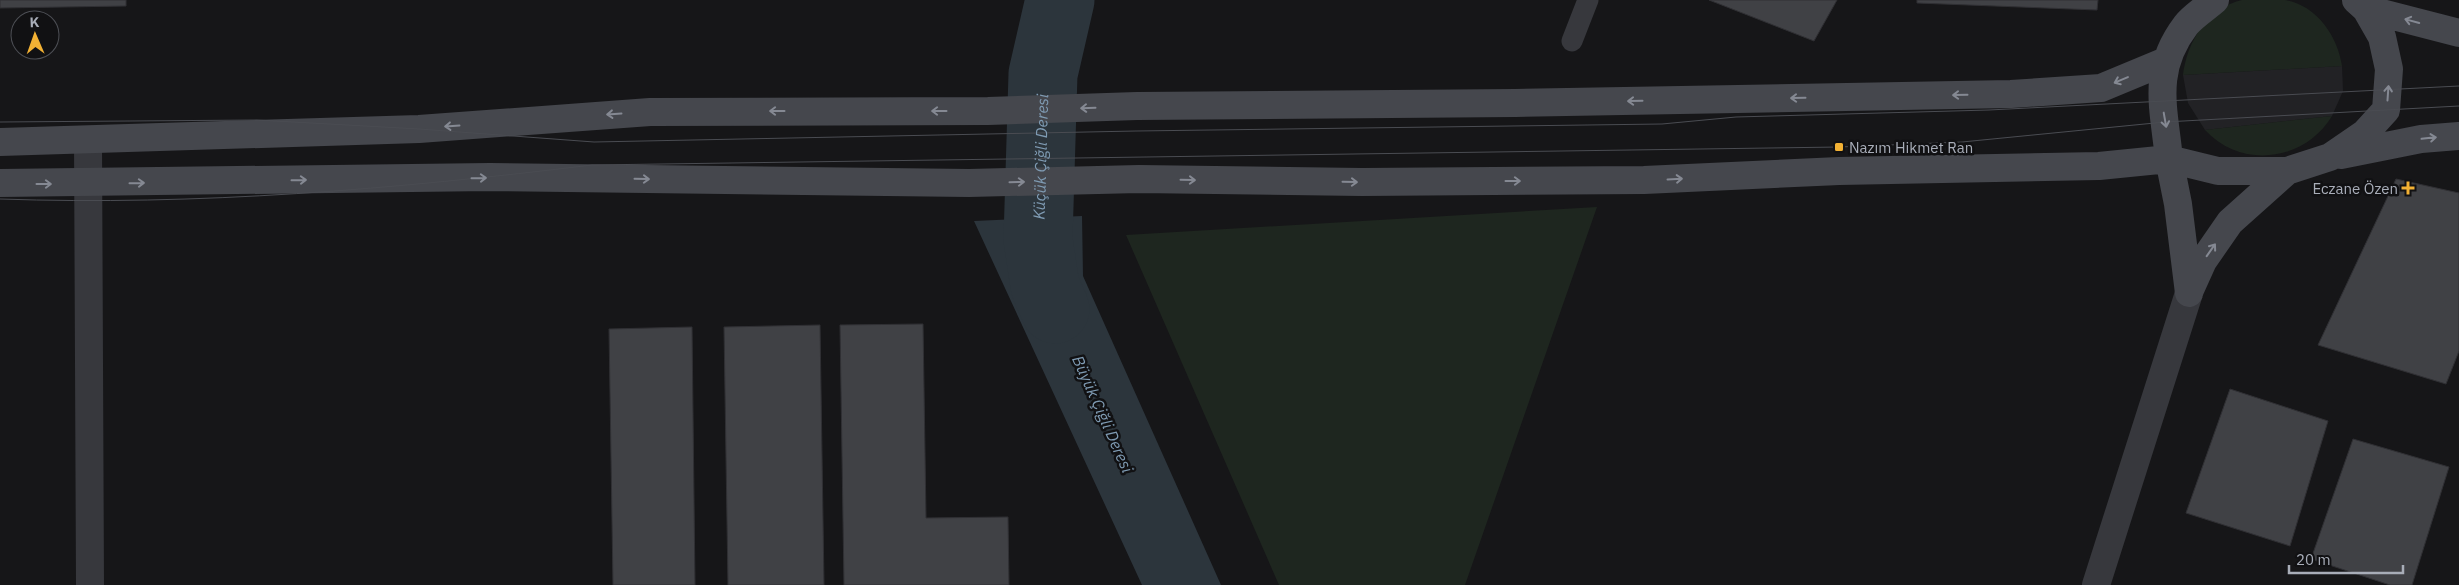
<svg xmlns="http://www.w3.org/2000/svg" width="2459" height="585" font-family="'IBM Plex Sans',sans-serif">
<rect width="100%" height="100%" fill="#161618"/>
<!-- built -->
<path fill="#222225" d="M2342,66l1,25 -11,25 -127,14 -17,-27 -5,-28z"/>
<!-- green -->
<path fill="#1e261f" d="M2242,0c14,0 30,0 43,0 32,5 53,37 57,66l-159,9c4,-33 24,-67 59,-75z
M2332,116c-27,45 -90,54 -127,14z
M1597,207l-132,378h-186l-153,-350z"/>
<!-- water -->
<path fill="#2c353c" d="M1082,216l1,60 138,309h-79l-168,-364z"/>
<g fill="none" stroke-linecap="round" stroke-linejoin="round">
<!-- river -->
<path stroke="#2c353c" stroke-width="69" id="s1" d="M1055,309l-10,-23 -7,-47 5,-165 17,-74"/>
</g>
<!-- building -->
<path fill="#404145" stroke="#303034" d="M0,0h126v6l-126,2z
M1709,0h128l-23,41z
M1917,0h181l-1,10 -180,-7z
M2396,179l63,14v158l-13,33 -128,-39z
M923,324l3,194 82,-1 1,68h-165l-4,-260z
M820,325l4,260h-96l-4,-258z
M692,327l3,258h-82l-4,-256z
M2230,389l98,32 -38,125 -104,-33z
M2353,439l96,28 -37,118h-22l-79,-26z"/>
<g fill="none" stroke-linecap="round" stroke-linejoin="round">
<!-- lane -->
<path stroke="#37383d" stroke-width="21" d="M1572,41l16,-41"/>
<!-- street -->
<path stroke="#37383d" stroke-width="28" d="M88,140l2,445
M2096,585l93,-292"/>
<!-- secondary -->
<path stroke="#45474d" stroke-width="28" d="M2215,0c-9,8 -22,16 -29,25 -35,46 -22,83 -17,134l49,12h69l43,-14 35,-24 21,-23 3,-41 -7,-32 -16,-28 -10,-9
M2362,0l4,9 93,24
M0,142l419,-13 231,-17 338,-1 149,-5 378,-3 496,-9 90,-6 65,-27
M2341,155l80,-16 38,-3
M0,183l490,-6 479,6 170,-4 223,3 282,-2 195,-9 260,-5 70,-7 9,45 11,89
M2189,292l14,-31 27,-39 57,-51"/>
<!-- tram -->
<path stroke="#4a4c52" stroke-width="1" d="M0,122l257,-2 162,9 175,13 542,-11 526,-7 74,-7 253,-7 470,-24
M0,199c197,7 396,-10 592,-34l1247,-18 123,-5 203,-20 294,-16"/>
</g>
<!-- one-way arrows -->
<defs><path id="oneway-shaft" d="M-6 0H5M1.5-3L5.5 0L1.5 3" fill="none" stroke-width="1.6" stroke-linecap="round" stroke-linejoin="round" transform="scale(1.25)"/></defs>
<g stroke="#858993">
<use href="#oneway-shaft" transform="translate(2412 21) rotate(-165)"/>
<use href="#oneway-shaft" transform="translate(2121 80) rotate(157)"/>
<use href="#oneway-shaft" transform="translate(2388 93) rotate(-86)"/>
<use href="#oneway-shaft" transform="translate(1960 95) rotate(179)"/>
<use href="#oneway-shaft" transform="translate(1798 98) rotate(179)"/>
<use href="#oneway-shaft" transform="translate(1635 101) rotate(179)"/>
<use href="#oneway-shaft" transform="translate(1088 108) rotate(178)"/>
<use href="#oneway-shaft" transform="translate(777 111) rotate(180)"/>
<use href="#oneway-shaft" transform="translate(939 111) rotate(180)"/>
<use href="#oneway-shaft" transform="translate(614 114) rotate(176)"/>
<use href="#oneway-shaft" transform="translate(2165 120) rotate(80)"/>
<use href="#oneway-shaft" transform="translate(452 126) rotate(176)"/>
<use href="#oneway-shaft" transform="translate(2429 138) rotate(-6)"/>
<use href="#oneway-shaft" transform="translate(479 178) rotate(-1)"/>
<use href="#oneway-shaft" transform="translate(642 179) rotate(1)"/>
<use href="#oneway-shaft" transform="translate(1675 179) rotate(-3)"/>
<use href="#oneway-shaft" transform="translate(299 180) rotate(-1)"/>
<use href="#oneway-shaft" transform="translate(1188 180) rotate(1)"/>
<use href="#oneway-shaft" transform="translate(1513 181)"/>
<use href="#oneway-shaft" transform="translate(1017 182) rotate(-1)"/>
<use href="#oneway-shaft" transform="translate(1350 182) rotate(1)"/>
<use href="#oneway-shaft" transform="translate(137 183) rotate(-1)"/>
<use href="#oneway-shaft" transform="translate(44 184)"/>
<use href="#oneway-shaft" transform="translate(2211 250) rotate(-55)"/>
</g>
<!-- markers -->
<g fill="#f2b134" stroke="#111113" stroke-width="2">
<rect x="1834" y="142" width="10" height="10" rx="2.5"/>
<path d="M2405.5 180.5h5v5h5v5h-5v5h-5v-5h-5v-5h5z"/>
</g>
<g text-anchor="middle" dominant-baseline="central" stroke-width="5" stroke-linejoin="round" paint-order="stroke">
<!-- poi labels -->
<g font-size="15" fill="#a8adb8" stroke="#111113" text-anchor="start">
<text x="1849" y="147">Nazım Hikmet Ran</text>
<text x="2398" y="188" text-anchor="end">Eczane Özen</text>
</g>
<!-- water labels -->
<g font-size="16" font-style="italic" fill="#7f9bb3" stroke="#111113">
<text stroke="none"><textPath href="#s1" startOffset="155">Küçük Çiğli Deresi</textPath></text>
<text transform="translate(1103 414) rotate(66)">Büyük Çiğli Deresi</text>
</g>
</g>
<!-- north arrow -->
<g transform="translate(35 35) rotate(358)"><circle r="24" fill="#111113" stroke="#4d4f55"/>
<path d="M0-4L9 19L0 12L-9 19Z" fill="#f2b134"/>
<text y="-8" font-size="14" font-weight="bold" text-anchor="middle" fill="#a8adb8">K</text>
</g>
<!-- scale -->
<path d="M2289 565v8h114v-8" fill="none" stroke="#a8adb8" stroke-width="2.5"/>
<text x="2296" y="565" font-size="15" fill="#a8adb8" stroke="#111113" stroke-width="4" paint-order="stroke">20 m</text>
</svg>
